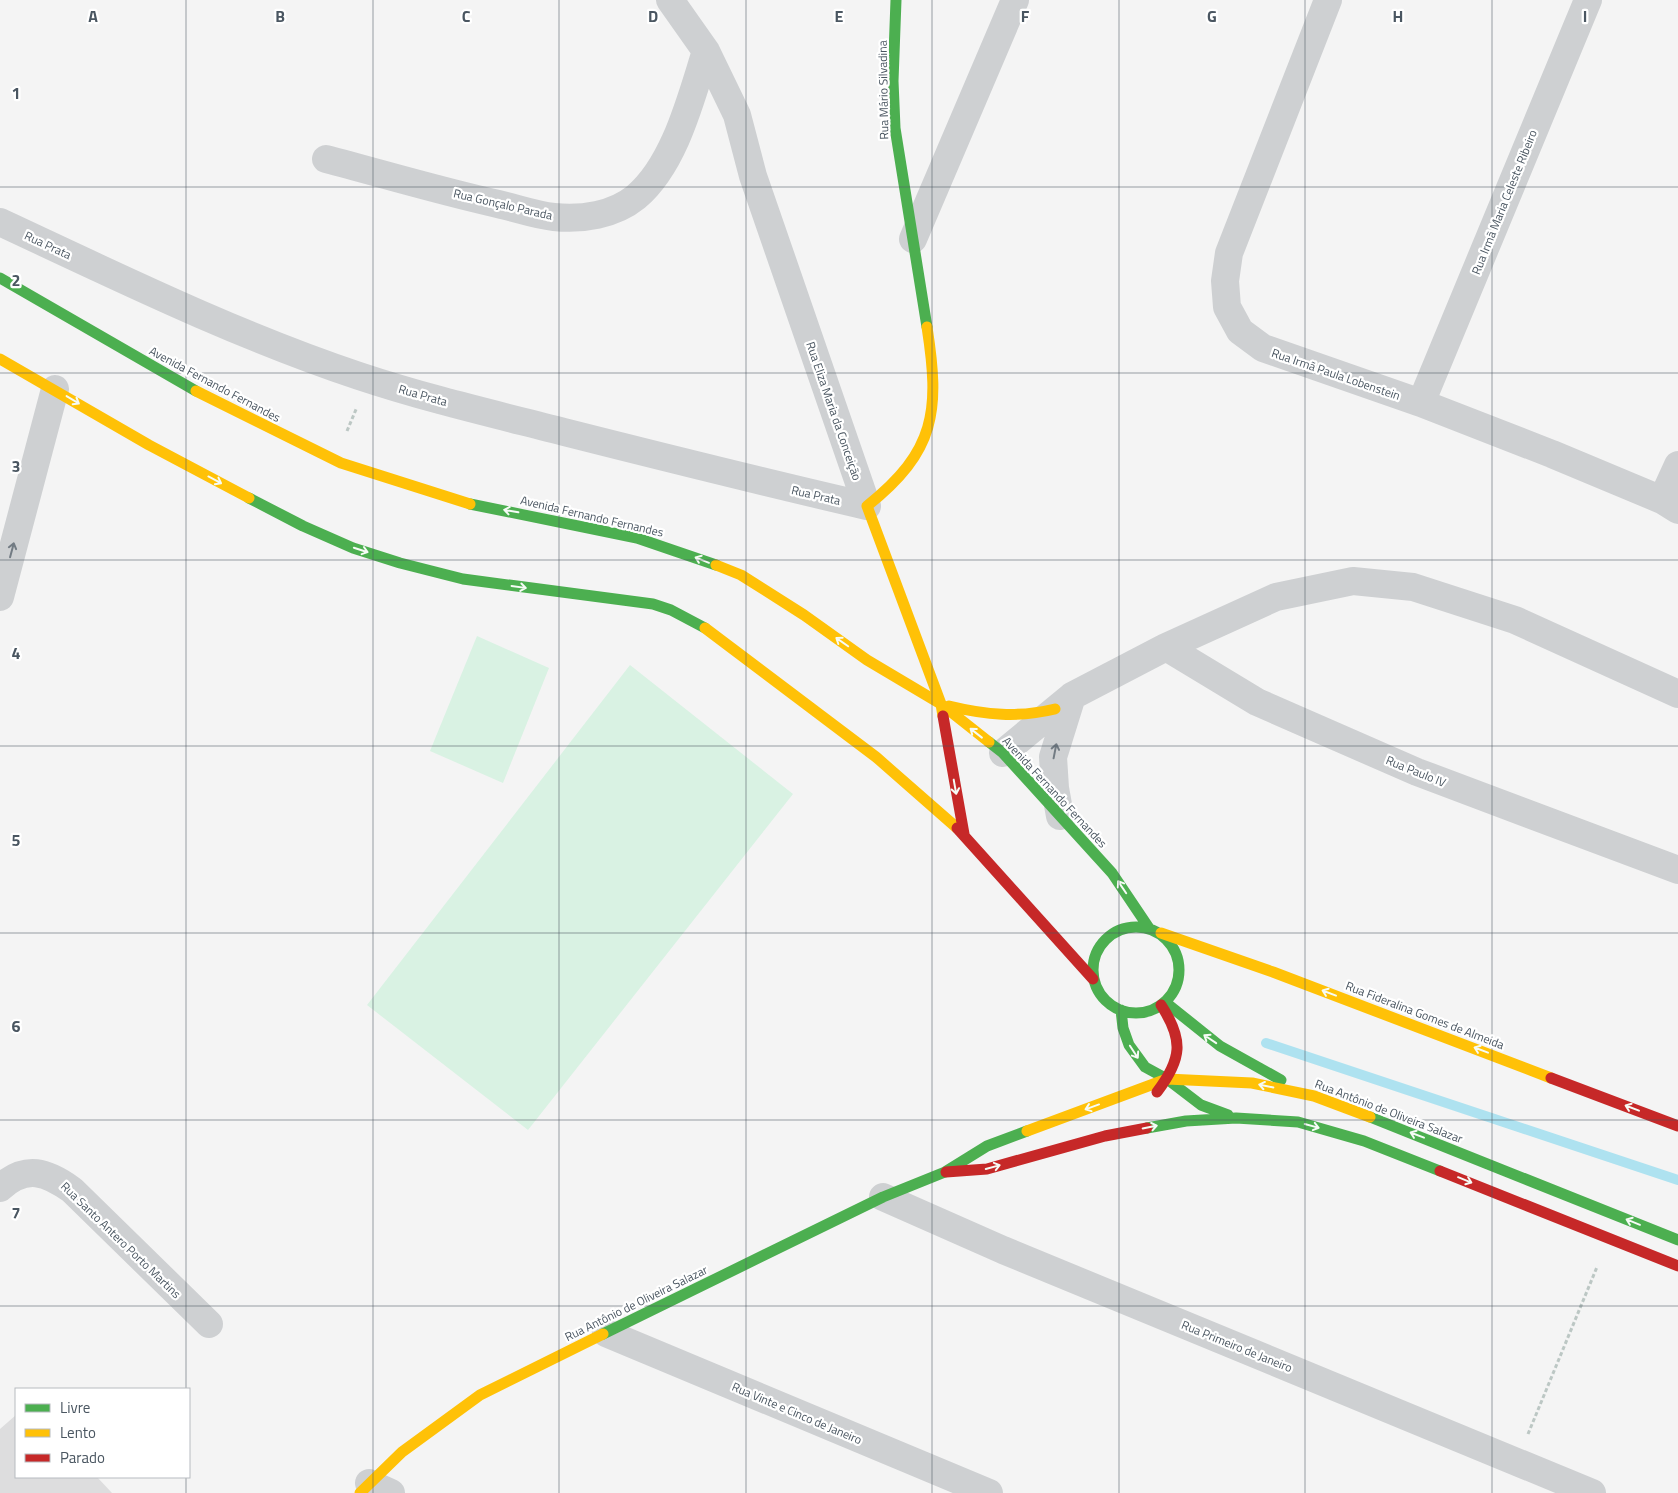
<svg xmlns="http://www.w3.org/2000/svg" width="1678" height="1493" font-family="'Titillium Web',sans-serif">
<rect width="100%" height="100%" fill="#f4f4f4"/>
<!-- green -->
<path fill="#d9f2e3" d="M477,636l72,32 -46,115 -73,-32z
M630,665l163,129 -265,336 -161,-125z"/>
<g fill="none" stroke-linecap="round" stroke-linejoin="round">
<!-- stream -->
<path stroke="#aee2f0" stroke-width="10" d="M1266,1043l412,137"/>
</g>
<!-- building -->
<path fill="#ddddde" d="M16,1415v62h81l15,16h-112v-64z"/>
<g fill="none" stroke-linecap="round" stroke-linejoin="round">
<!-- path -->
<path stroke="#bcc7c4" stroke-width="3" stroke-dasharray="4 2.5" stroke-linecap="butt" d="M347,431l10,-24
M1528,1434l69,-167"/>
<!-- street -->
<path stroke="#ced0d2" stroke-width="28" d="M670,0l36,51 31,64 16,61 114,330
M1328,0l-99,253 -4,28 2,26 13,24 23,17 158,55 131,51 110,46 16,10
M326,159c57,15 114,32 172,45 18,4 37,11 56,13 28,3 60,-2 82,-20 39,-33 55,-99 70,-146
M0,222c118,55 236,113 359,154 69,23 139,39 209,57 99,25 199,50 299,73
M913,239l102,-239
M1421,403l167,-403
M1662,500l16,-35
M0,597l55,-208
M1166,647l91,55 160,70 261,98
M1003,753l69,-57 94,-49 110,-50 77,-16 60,6 102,33 163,74
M1060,816l-5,-28 -2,-31 19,-61
M0,1188c26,-24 47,-16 72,2l137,134
M883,1197l120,53 589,243
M606,1333l383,160
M369,1483l22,10"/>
<!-- fast -->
<path stroke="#4caf50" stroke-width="11" d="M896,0l-3,81 2,47 32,199
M0,278l196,113
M249,498l54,28 50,22 47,15 63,16 190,25 18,6 34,18
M470,504l167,34 79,27
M989,742l14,11 109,120 37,55
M1093 970a43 43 0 1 1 86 0a43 43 0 1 1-86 0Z
M1165,1002l55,44 61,34
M1121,1010l2,18 6,17 16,22 22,12 34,26 27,10
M1370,1117l308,123
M1147,1128l39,-7 50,-3 62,4 66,19 76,30
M603,1334l280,-137 62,-25 42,-26 40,-15"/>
<!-- slow -->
<path stroke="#ffc107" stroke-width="11" d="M927,327c13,84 9,124 -60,179l74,198 2,12
M0,359l149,86 100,53
M196,391l145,72 129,41
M716,565l25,10 63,40 63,45 74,44 48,38
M705,628l171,129 81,71
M949,706c37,9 69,12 106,3
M1161,933l112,39 278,106
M1027,1131l140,-52 85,4 62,13 56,21
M360,1493l42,-41 78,-57 123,-61"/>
<!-- jam -->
<path stroke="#c62828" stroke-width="11" d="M943,716l21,118
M957,828l136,151
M1551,1078l127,48
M1157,1092c25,-33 27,-52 4,-87
M1440,1171l238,95
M946,1172l41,-3 118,-33 42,-8"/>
</g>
<!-- one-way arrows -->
<defs><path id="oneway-shaft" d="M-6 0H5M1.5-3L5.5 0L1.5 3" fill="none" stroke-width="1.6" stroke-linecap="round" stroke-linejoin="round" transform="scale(1.25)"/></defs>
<g stroke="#f6fbf6">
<use href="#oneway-shaft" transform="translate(73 400) rotate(31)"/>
<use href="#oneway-shaft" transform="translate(215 480) rotate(28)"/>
<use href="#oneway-shaft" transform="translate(511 511) rotate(-170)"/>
<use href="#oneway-shaft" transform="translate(361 550) rotate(18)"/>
<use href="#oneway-shaft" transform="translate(702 560) rotate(-158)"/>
<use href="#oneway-shaft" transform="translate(519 587) rotate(8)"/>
<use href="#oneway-shaft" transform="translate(842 642) rotate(-145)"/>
<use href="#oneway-shaft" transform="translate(976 733) rotate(-142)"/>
<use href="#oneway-shaft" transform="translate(955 787) rotate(80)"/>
<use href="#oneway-shaft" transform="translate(1122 887) rotate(-124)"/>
<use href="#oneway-shaft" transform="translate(1329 993) rotate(-159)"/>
<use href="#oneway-shaft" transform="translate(1210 1039) rotate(-146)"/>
<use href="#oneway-shaft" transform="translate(1481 1050) rotate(-159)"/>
<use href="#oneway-shaft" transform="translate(1134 1052) rotate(57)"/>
<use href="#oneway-shaft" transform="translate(1266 1086) rotate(-168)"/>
<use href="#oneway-shaft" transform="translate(1092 1107) rotate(160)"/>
<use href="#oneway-shaft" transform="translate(1632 1108) rotate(-159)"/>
<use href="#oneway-shaft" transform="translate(1312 1126) rotate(15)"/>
<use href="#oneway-shaft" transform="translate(1150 1127) rotate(-11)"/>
<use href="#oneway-shaft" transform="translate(1417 1135) rotate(-159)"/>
<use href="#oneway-shaft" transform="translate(993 1167) rotate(-15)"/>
<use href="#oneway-shaft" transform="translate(1465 1180) rotate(22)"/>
<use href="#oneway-shaft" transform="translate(1633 1222) rotate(-158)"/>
</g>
<g stroke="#727b83">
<use href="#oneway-shaft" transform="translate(12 550) rotate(-75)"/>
<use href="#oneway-shaft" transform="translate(1055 751) rotate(-79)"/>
</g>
<!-- grid -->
<path fill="none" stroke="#4a5661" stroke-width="1" stroke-opacity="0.55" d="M186,0v1389M373,0v1493M559,0v1493M746,0v1493M932,0v1493M1119,0v1493M1305,0v1493M1492,0v1493M0,187h1678M0,373h1678M0,560h1678M0,746h1678M0,933h1678M0,1120h1678M0,1306h1678M186,1477v16"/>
<g text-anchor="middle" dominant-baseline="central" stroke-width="4.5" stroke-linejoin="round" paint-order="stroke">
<!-- street labels -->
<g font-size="12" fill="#4a5661" stroke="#fff">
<text transform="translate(883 90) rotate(-91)">Rua Mário Silvadina</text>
<text transform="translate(1504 202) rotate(-68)">Rua Irmã Maria Celeste Ribeiro</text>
<text transform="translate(503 204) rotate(13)">Rua Gonçalo Parada</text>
<text transform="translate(48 245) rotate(25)">Rua Prata</text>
<text transform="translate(1336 374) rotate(19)">Rua Irmã Paula Lobenstein</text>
<text transform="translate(215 384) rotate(28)">Avenida Fernando Fernandes</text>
<text transform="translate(423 395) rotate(16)">Rua Prata</text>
<text transform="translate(834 411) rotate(71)">Rua Eliza Maria da Conceição</text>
<text transform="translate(816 495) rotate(13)">Rua Prata</text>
<text transform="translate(592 516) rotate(13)">Avenida Fernando Fernandes</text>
<text transform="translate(1416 771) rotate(22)">Rua Paulo IV</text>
<text transform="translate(1055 792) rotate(47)">Avenida Fernando Fernandes</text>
<text transform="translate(1425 1015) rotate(21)">Rua Fideralina Gomes de Almeida</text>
<text transform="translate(1389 1111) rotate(21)">Rua Antônio de Oliveira Salazar</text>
<text transform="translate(121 1240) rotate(44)">Rua Santo Antero Porto Martins</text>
<text transform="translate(636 1303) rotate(-26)">Rua Antônio de Oliveira Salazar</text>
<text transform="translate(1237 1346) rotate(22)">Rua Primeiro de Janeiro</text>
<text transform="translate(797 1413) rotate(23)">Rua Vinte e Cinco de Janeiro</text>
</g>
</g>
<g font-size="16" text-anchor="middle" font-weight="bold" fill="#4a5661" stroke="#fff" stroke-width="4.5" stroke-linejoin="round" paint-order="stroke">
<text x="93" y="22">A</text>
<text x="280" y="22">B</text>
<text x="466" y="22">C</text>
<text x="653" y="22">D</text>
<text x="839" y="22">E</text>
<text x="1025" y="22">F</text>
<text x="1212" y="22">G</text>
<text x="1398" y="22">H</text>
<text x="1585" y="22">I</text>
<text x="16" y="99">1</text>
<text x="16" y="286">2</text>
<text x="16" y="472">3</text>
<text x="16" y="659">4</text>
<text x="16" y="846">5</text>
<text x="16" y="1032">6</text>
<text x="16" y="1219">7</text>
</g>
<!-- legend -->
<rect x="15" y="1388" width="175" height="90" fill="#ffffff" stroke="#b7bbc0"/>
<rect x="25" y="1404" width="25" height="8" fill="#4caf50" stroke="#b7bbc0"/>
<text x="60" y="1413" font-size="15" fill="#4a5661">Livre</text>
<rect x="25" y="1429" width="25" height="8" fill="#ffc107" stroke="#b7bbc0"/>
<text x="60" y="1438" font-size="15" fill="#4a5661">Lento</text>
<rect x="25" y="1454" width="25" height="8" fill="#c62828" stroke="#b7bbc0"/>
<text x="60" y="1463" font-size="15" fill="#4a5661">Parado</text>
</svg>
